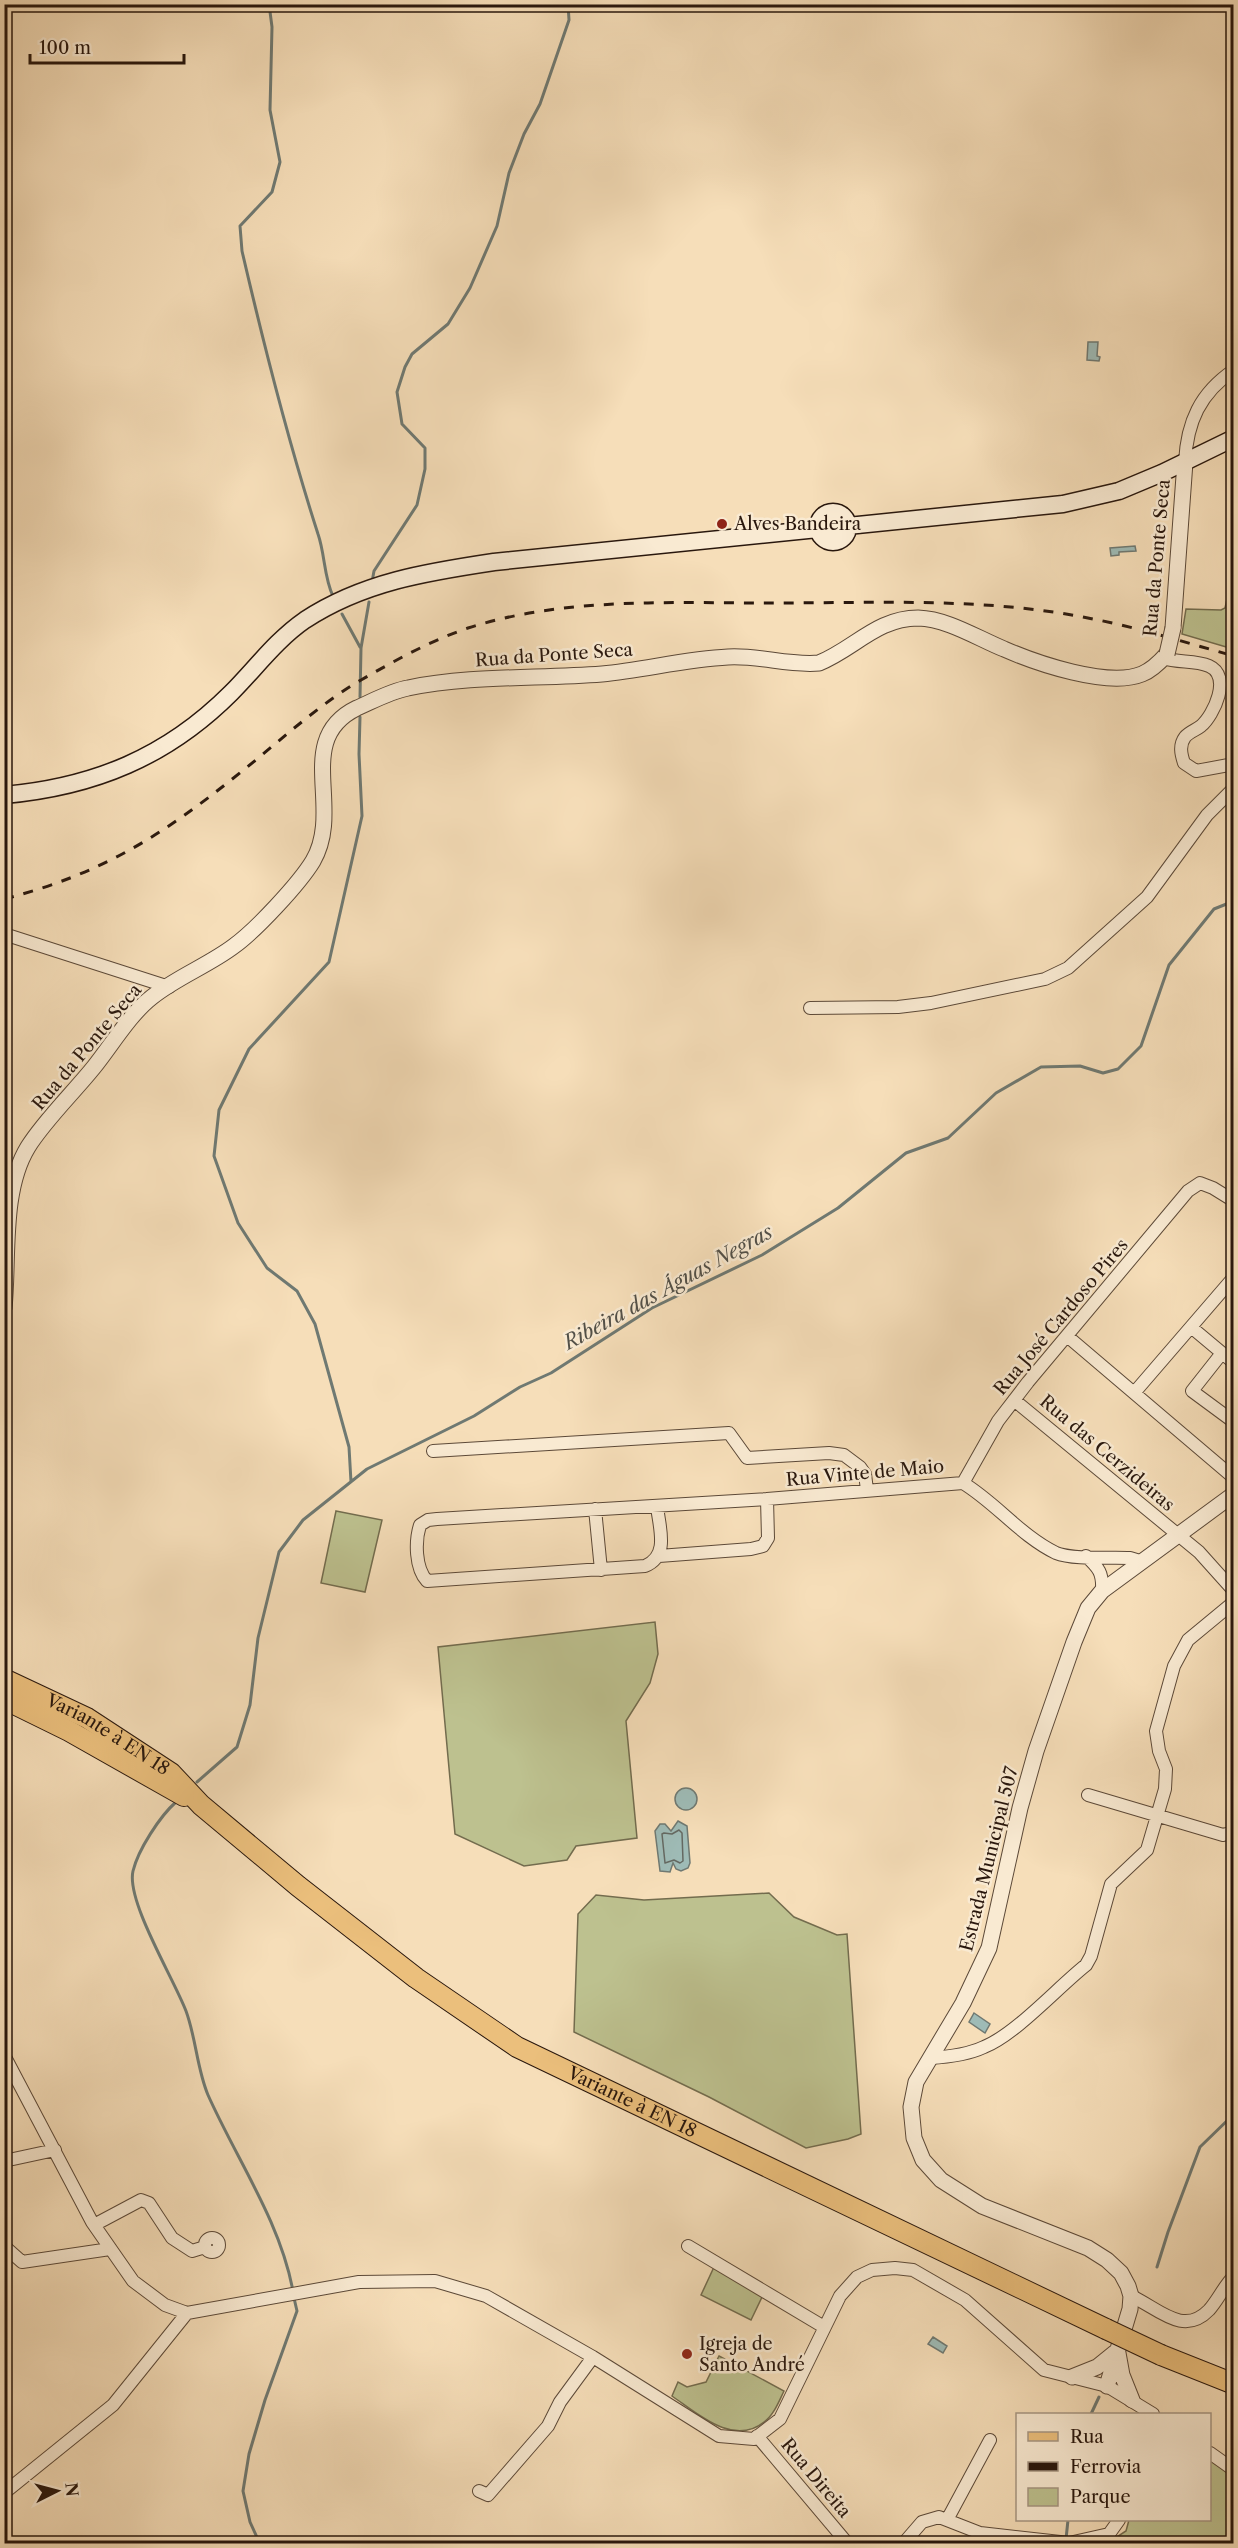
<svg xmlns="http://www.w3.org/2000/svg" width="1238" height="2548" font-family="'Libre Caslon Text',serif">
<rect width="100%" height="100%" fill="#f6deb9"/>
<filter id="stains"><feTurbulence type="fractalNoise" baseFrequency=".00333" numOctaves="4"/><feColorMatrix values="0 0 0 0 .2 0 0 0 0 .09 0 0 0 0 .02 0 0 0 .5 -.17"/></filter>
<radialGradient id="worn" r=".72"><stop offset=".6" stop-color="#630" stop-opacity="0"/><stop offset="1" stop-color="#630" stop-opacity=".3"/></radialGradient>
<!-- green -->
<path fill="#bdc18f" stroke="#736c4e" stroke-width="1.5" d="M1233,573v76l-51,-15 4,-25 35,1 4,-2z
M336,1511l46,9 -17,72 -44,-9z
M655,1622l3,32 -8,29 -24,38 11,117 -61,8 -9,14 -43,6 -69,-32 -17,-187z
M769,1893l25,24 43,18 10,-1 14,200 -13,5 -42,9 -97,-51 -135,-65 4,-118 18,-19 48,5z
M714,2267l49,28 -12,25 -50,-25z
M719,2356l65,35c-5,10 -10,24 -20,31 -31,25 -67,-9 -92,-26l6,-14 9,5 19,-5z
M1210,2460l23,16v67l-127,1 20,-13 3,-11h81z"/>
<!-- water -->
<path fill="#9ebbb6" stroke="#6f7972" stroke-width="1.5" d="M1088,342h10l-1,14 3,1 -1,4 -12,-1z
M1135,546l1,5 -17,1v3l-8,1 -1,-8z
M675 1799a11 11 0 1 1 22 0a11 11 0 1 1-22 0Z
M678,1821l9,5 3,37 -2,5 -7,3 -5,-2 -3,-6 -3,9 -10,-1 -5,-40 5,-7h5l6,7z
M974,2013l16,11 -5,9 -16,-11z
M933,2337l14,9 -4,7 -15,-9z"/>
<g fill="none" stroke-linecap="round" stroke-linejoin="round">
<!-- shore -->
<path stroke="#646962" stroke-width="1.5" d="M679,1830l3,3 1,28 -3,2 -6,-3 -9,3 -3,-29 2,-1 8,1z"/>
<!-- stream -->
<path stroke="#6f7972" stroke-width="3" d="M269,4l3,23 -2,83 10,52 -8,30 -32,34 2,25c22,95 46,190 76,283 7,20 6,44 15,62
M372,582l2,-11 43,-66 8,-36v-21l-23,-24 -5,-32 8,-25 7,-13 36,-30 22,-36 27,-62 12,-53 15,-39 16,-30 29,-84 -1,-16
M342,614l18,33
M360,697l1,-49 8,-46
M351,1482l-2,-35 -34,-123 -18,-33 -30,-23 -29,-45 -24,-67 5,-46 30,-61 80,-87 33,-146 -3,-62 1,-37
M197,1782l40,-35 13,-42 8,-67 21,-86 24,-32 64,-51 107,-53 46,-29 31,-14 101,-65 110,-53 76,-47 68,-55 42,-15 48,-45 45,-26 39,-1 23,7 15,-4 23,-23 28,-81 45,-56 20,-8
M176,1802c-16,14 -38,48 -43,69 -7,30 41,108 53,140 10,27 11,58 22,84 29,65 72,126 85,196
M1157,2267l11,-35 32,-85 34,-33
M1091,2414l8,-17
M1066,2539l2,-19
M260,2544l-10,-22 -7,-31 6,-37 16,-54 32,-89 -3,-13"/>
<defs>
<path id="minor" d="M1185,462c2,-40 15,-69 49,-92
M1163,658c15,5 32,2 46,8 23,10 5,49 -8,60 -5,4 -12,6 -16,11 -6,8 -4,17 -1,26l12,8 38,-7
M4,934l165,53
M810,1008l88,-1 33,-4 114,-24 23,-11 79,-71 60,-82 27,-27
M1191,1327l43,36
M1067,1336l167,142
M1222,1353l-30,38 42,31
M1134,1393l100,-116
M1014,1400l185,152 35,39
M433,1451l296,-18 18,25 82,-5 15,2 16,12 5,7 2,16
M963,1483l35,-62 30,-39 160,-191 12,-8 13,5 21,13
M767,1499l196,-16c33,20 58,53 93,70 17,7 54,4 74,5l10,3
M657,1506c2,21 13,50 -12,60l-218,15c-12,-13 -12,-40 -7,-56l8,-5 9,-1 330,-20 1,39 -5,8 -12,3 -92,7
M595,1509l6,61
M1086,1556c13,12 17,17 16,35
M1088,1795l135,40 11,-3
M4,2055l88,167 41,59 32,24 22,8 172,-31 76,-1 51,15 107,61 126,79 35,3 26,-20 60,-123 17,-19 15,-7 23,-2 18,2 52,30 79,70 63,16 46,28
M930,2058c18,-1 37,-3 54,-11 32,-13 73,-59 102,-82l5,-9 20,-72 36,-34 18,-61 1,-20 -7,-18 -3,-20 18,-65 14,-26 46,-38
M4,2161l51,-11
M94,2225l47,-25 8,3 23,35 20,13 13,-4
M205 2245a7 7 0 1 1 14 0a7 7 0 1 1-14 0Z
M4,2246l18,16 88,-13
M688,2246l136,81
M1131,2296c27,12 52,41 78,14 9,-10 15,-24 25,-34
M757,2436l91,108
M1210,2453l24,17
M479,2491l9,4 60,-69 12,-24 33,-45
M4,2493l109,-88 74,-92
M947,2520l43,-80
M903,2544l19,-22 17,-5 41,16 89,10 40,-9 10,-14"/>
<path id="tertiary" d="M1173,628l12,-166
M4,1308c5,-49 -3,-117 24,-161 16,-26 46,-55 66,-80 17,-21 36,-53 58,-70 25,-20 57,-32 82,-51 22,-16 65,-62 79,-85 31,-53 -20,-122 44,-153 16,-7 34,-17 51,-20 61,-13 131,-9 194,-14 42,-4 84,-15 126,-17 31,-2 61,9 91,6 35,-14 58,-45 99,-45 30,1 59,20 86,31 32,14 104,39 138,25 10,-4 17,-11 25,-20
M1118,2353l4,22 10,25
M1072,2377l25,-10 21,-17
M1107,2386l23,-77 1,-13 -3,-10 -7,-13 -14,-13 -19,-12 -106,-42 -41,-26 -18,-20 -9,-22 -3,-31 5,-25 47,-79 26,-55 31,-140 16,-57 38,-109 14,-34 14,-17 132,-97"/>
<path id="secondary" d="M818 527a15 15 0 1 1 30 0a15 15 0 1 1-30 0Z
M4,795c90,-8 163,-38 227,-102 24,-24 45,-53 74,-73 58,-38 122,-48 189,-58l569,-58 56,-13 43,-18 72,-35"/>
<g id="primary">
<path id="s1" d="M4,1679l83,39 84,55 30,32 97,81 118,92 101,69 589,282"/>
<path d="M4,1699l65,32 115,65"/>
<path d="M1161,2355l73,29"/>
</g>
</defs>
<!-- minor casing -->
<use href="#minor" stroke="#5c4938" stroke-width="14"/>
<!-- tertiary casing -->
<use href="#tertiary" stroke="#5c4938" stroke-width="17"/>
<!-- secondary casing -->
<use href="#secondary" stroke="#29170d" stroke-width="19"/>
<!-- primary casing -->
<use href="#primary" stroke="#29170d" stroke-width="22"/>
<!-- minor -->
<use href="#minor" stroke="#f9ead2" stroke-width="12"/>
<!-- tertiary -->
<use href="#tertiary" stroke="#f9ead2" stroke-width="15"/>
<!-- secondary -->
<use href="#secondary" stroke="#f9ead2" stroke-width="16"/>
<!-- primary -->
<use href="#primary" stroke="#ebbf7c" stroke-width="20"/>
<!-- rail -->
<path stroke="#29170d" stroke-width="3" stroke-dasharray="10 10" stroke-linecap="butt" d="M4,899c98,-25 159,-64 237,-127 39,-31 77,-67 120,-92 35,-20 69,-39 107,-52 97,-31 202,-25 302,-25 107,0 217,-6 323,16 47,9 94,24 141,37"/>
<defs>
<path id="tertiary-bridge" d="M1167,654l6,-26"/>
<path id="primary-bridge" d="M1106,2329l55,26"/>
</defs>
<!-- tertiary-bridge casing -->
<use href="#tertiary-bridge" stroke="#5c4938" stroke-width="17" stroke-linecap="butt"/>
<!-- primary-bridge casing -->
<use href="#primary-bridge" stroke="#29170d" stroke-width="22" stroke-linecap="butt"/>
<!-- tertiary-bridge -->
<use href="#tertiary-bridge" stroke="#f9ead2" stroke-width="15"/>
<!-- primary-bridge -->
<use href="#primary-bridge" stroke="#ebbf7c" stroke-width="20"/>
</g>
<!-- markers -->
<g fill="#8f2418" stroke="#f9ead2" stroke-width="2">
<circle cx="722" cy="524" r="6"/>
<circle cx="687" cy="2354" r="6"/>
</g>
<g text-anchor="middle" dominant-baseline="central" stroke-width="5" stroke-linejoin="round" paint-order="stroke">
<!-- poi labels -->
<g font-size="18" fill="#29170d" stroke="#f9ead2" text-anchor="start">
<text x="734" y="524">Alves Bandeira</text>
<text x="699" y="2344">Igreja de<tspan x="699" dy="21">Santo André</tspan></text>
</g>
<!-- street labels -->
<g font-size="18" fill="#29170d" stroke="#f9ead2">
<text transform="translate(1157 558) rotate(-85)">Rua da Ponte Seca</text>
<text transform="translate(554 655) rotate(-4)">Rua da Ponte Seca</text>
<text transform="translate(87 1047) rotate(-50)">Rua da Ponte Seca</text>
<text transform="translate(1061 1317) rotate(-50)">Rua José Cardoso Pires</text>
<text transform="translate(1107 1453) rotate(40)">Rua das Cerzideiras</text>
<text transform="translate(865 1473) rotate(-5)">Rua Vinte de Maio</text>
<text stroke="none"><textPath href="#s1" startOffset="118">Variante à EN 18</textPath></text>
<text transform="translate(989 1859) rotate(-76)">Estrada Municipal 507</text>
<text stroke="none"><textPath href="#s1" startOffset="762">Variante à EN 18</textPath></text>
<text transform="translate(816 2478) rotate(50)">Rua Direita</text>
</g>
<!-- water labels -->
<g font-size="20" font-style="italic" fill="#525048" stroke="#f9ead2">
<text transform="translate(668 1287) rotate(-29)">Ribeira das Águas Negras</text>
</g>
</g>
<!-- margin -->
<rect width="1238" height="2548" fill="none" stroke="#f6deb9" stroke-width="24"/>
<rect x="6" y="6" width="1226" height="2536" fill="none" stroke="#29170d" stroke-width="3"/>
<rect x="12" y="12" width="1214" height="2524" fill="none" stroke="#29170d" stroke-width="1.5"/>
<!-- legend -->
<rect x="1016" y="2413" width="195" height="108" fill="#f9ead2" stroke="#a69683" stroke-width="1.5"/>
<rect x="1028" y="2432" width="30" height="9" fill="#ebbf7c" stroke="#a69683" stroke-width="1.5"/>
<text x="1070" y="2443" font-size="18" fill="#29170d">Rua</text>
<rect x="1028" y="2462" width="30" height="9" fill="#29170d" stroke="#a69683" stroke-width="1.5"/>
<text x="1070" y="2473" font-size="18" fill="#29170d">Ferrovia</text>
<rect x="1028" y="2488" width="30" height="18" fill="#bdc18f" stroke="#a69683" stroke-width="1.5"/>
<text x="1070" y="2503" font-size="18" fill="#29170d">Parque</text>
<!-- north arrow -->
<g transform="translate(57 2491) rotate(84)" stroke="#f9ead2" stroke-width="4.5" paint-order="stroke">
<path d="M0-4.5L10 22L0 15L-10 22Z" fill="#29170d"/>
<text y="-9" font-size="16" font-weight="bold" text-anchor="middle" fill="#29170d">N</text>
</g>
<!-- scale -->
<path d="M30 54v9h154v-9" fill="none" stroke="#29170d" stroke-width="3"/>
<text x="39" y="54" font-size="18" fill="#29170d" stroke="#f9ead2" stroke-width="4.5" paint-order="stroke">100 m</text>
<rect width="100%" height="100%" filter="url(#stains)"/>
<rect width="100%" height="100%" fill="url(#worn)"/>
</svg>
